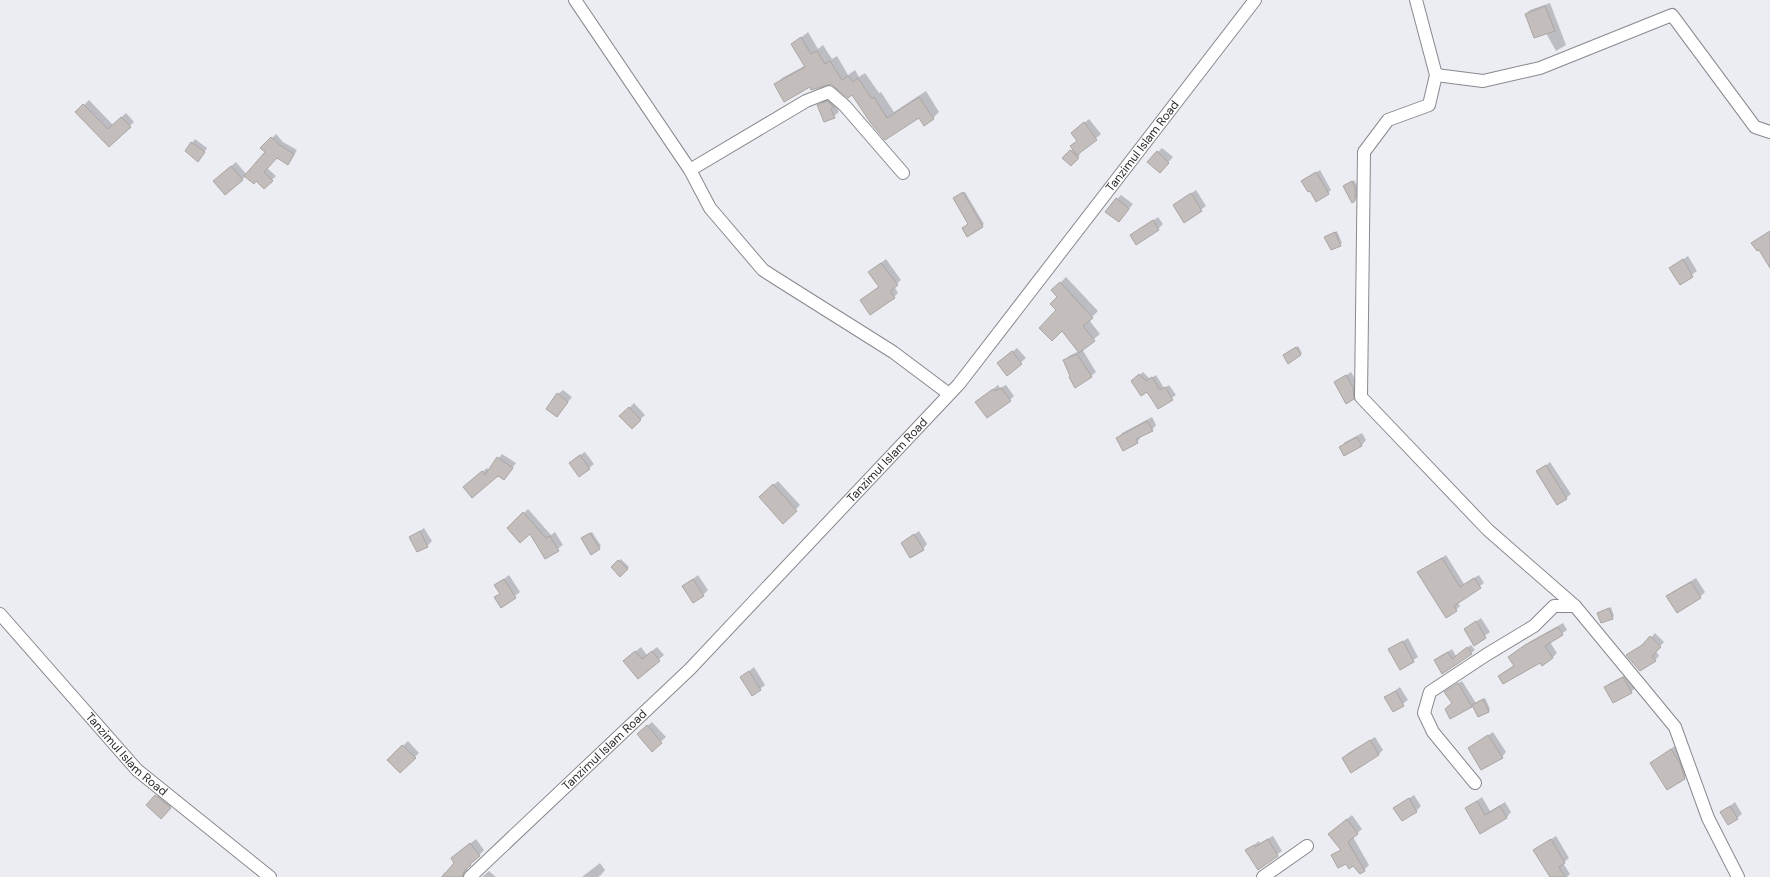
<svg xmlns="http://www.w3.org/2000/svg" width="1770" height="877" font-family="'DM Sans',sans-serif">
<rect width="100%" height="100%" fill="#ebedf3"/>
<!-- shadow -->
<path fill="#0003" d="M1550,3l16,42 -10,6 -10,-18 -20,-19 4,-4z
M808,32l10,17 5,-4 9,14 5,-3 11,19 7,-5 4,7 6,-4 14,20 2,-1 13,20 32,-21 13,21 -6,6 -14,-2 -48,5 -19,-28 -22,-10 -20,3 -34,-2 6,-6 24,-13 -13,-21z
M832,97l7,15 -5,4 -15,-10 4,-5z
M89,100l24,25 13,-12 8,9 -25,23 -32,-33z
M1089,119l12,15 -23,19 2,2 -9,9 -7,-6 9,-10 -1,-2 6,-6 -6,-7z
M276,134l7,8 14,8 -5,9 -4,4 -11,-7 -10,12 9,8 -12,12 -7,-8 -11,-4 -20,18 -7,-18 17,-14 11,13 20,-23 -5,-4z
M195,139l12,9 -6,9 -9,-14z
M1162,148l11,9 -9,10 -6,-15z
M1320,170l11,20 -3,3 -18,-3 -8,-9z
M1354,180l3,5v12l-2,3 -9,-16z
M1196,190l10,16 -22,15 -10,-16z
M965,192l19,32 -2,2 -13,-2 -12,-28z
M1121,195l12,9 -10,12 -6,-17z
M1158,217l5,7 -5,5 -27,7z
M1337,231l5,12 -10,6 -6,-12z
M1688,256l9,15 -17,12 -9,-15z
M886,259l15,21 -7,6 4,7 -4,4 -32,3 17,-14 -10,-14z
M1066,277l32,34 -9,9 11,14 -18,15 14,23 -5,4h-20l-7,-15 5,-5 10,-5 -21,-41 1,-13 -6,-7z
M1298,346l4,7 -1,1 -15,-1z
M1017,348l9,10 -19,16 -4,-15z
M1143,372l7,7 6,-4 8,13 5,-3 7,10 -18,12 -10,-17 -15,-9z
M1351,372l6,10 1,12 -5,4 -17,-16z
M998,385l2,3 6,-3 8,11 -4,4 -33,2z
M563,390l9,7 -11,14 -3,-17z
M634,403l11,12 -13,12 -11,-11z
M1152,417l4,8 -4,5 -12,5 1,2 -4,5 -19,-4 4,-5z
M1362,433l4,7 -4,5 -17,9 -4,-7 4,-5z
M585,452l9,12 -5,4 -14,-10z
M502,454l14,9 -12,16 -6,-4 -29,8 18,-15 2,2z
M1550,462l21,32 -5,4 -28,-26z
M778,481l22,24 -17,17 -22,-25z
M528,509l23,26 4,-3 8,13 -18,13 -15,-26 -21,-4z
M424,528l8,13 -5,5 -16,-9z
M919,531l8,13 -4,5 -21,-6z
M592,532l9,14 -2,2 -15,-11z
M1446,555l18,29 15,-9 5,8 -27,19 3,4 -4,4 -37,-38z
M621,559l8,8 -9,8 -8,-8z
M509,575l11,17 -18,14 -6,-9 5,-4 -5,-8z
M698,575l10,15 -5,5 -19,-9z
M1696,578l9,14 -5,5 -32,-1 4,-4z
M1611,607l3,9 -2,2 -14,-5z
M1481,618l9,14 -16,12 -9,-15z
M1563,623l4,7 -17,12 7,11 -5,5 -53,18 15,-11v-12l17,-12z
M1655,633l9,9 -8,9 3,5 -4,4 -27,-5 19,-13z
M1408,638l10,19 -18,12 -10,-19z
M1471,645l4,5 -4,3 -28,19 -4,-15 13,-8 4,7z
M641,647l6,8 10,-8 7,8 -26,22 -9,-20z
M754,667l11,18 -5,4 -18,-12z
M1628,674l8,13 -5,5 -25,-4 4,-5z
M1462,681l14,22 9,-5 5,11 -1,2 -10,5 -6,-12 -2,2 -18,-3 -4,-14z
M1400,687l8,13 -15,11 -7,-14z
M652,722l14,15 -14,13 -14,-16z
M1493,732l13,20 -4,5 -33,-9z
M1375,737l8,13 -4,4 -28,17 -7,-13 4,-5z
M408,741l11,12 -19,19 -12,-12z
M1676,745l13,28 -5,5 -32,-15z
M161,792l14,11 -14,14 -13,-12z
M1414,795l7,11 -5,5 -21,-3z
M1482,797l8,14 15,-9 6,10 -4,5 -26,15 -14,-24z
M1735,802l7,12 -5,4 -15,-6z
M1352,815l10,14 -9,8 16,28 -5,5 -31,-14 8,-7 -12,-15z
M1273,836l9,15 -24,17 -11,-18 12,-9 1,2z
M1556,836l13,22 -6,5 7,11 -3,3h-16l-16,-27z
M476,839l8,11 -17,18 2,9h-28l4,-5 2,2 9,-11 -4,-5z
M600,863l5,7 -4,5 -3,2h-16z
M489,871l7,6h-14z"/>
<!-- building -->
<path fill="#c3bdbb" stroke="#aba5a3" d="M1545,6l10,25 -21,7 -9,-24z
M801,37l10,17 6,-3 8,13 5,-3 12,19 6,-4 5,6 5,-4 14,21 2,-2 13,21 32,-21 15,22 -10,7 -5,-8 -34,22 -15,-18 -18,-27 -4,3 -17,-14 -20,6 -1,-3 -26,15 -10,-18 31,-17 -14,-23z
M827,101l7,6 -3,2 4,9 -11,4 -7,-17z
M83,104l25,25 13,-12 10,10 -22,20 -34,-35z
M1084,122l13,18 -20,15 -7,-9 7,-5 -6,-8z
M271,137l9,8 14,9 -6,11 -11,-7 -13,14 9,9 -9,8 -8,-8 -2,3 -10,-8 21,-24 -5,-4z
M191,142l14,10 -7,10 -13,-11z
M1070,150l9,8 -8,8 -9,-8z
M1157,151l12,12 -9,10 -13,-11z
M231,166l12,14 -18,15 -12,-14z
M1316,172l13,22 -13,8 -6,-11 -2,1 -7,-11z
M1352,181l3,7v13l-3,2 -9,-17z
M963,192l20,35 -16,10 -5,-9 6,-4 -15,-26z
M1191,193l11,18 -18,12 -11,-18z
M1116,198l13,11 -10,13 -14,-10z
M1153,220l6,10 -23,15 -6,-10z
M1770,231v37l-11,-18 -2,1 -6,-8z
M1335,232l6,14 -10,4 -7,-13z
M1683,259l10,18 -13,8 -11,-17z
M881,263l17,22 -8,6 5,7 -25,17 -10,-15 19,-13 -11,-15z
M1060,282l33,36 -10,8 12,15 -16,12 -17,-22 -10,10 -13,-13 17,-18 -6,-6 7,-7 -6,-7z
M1296,347l5,8 -13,9 -5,-9z
M1012,351l10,13 -15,12 -10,-13z
M1077,354l15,23 -17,11 -6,-11 1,-1 -7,-16z
M1139,374l7,7 6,-4 8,13 5,-3 8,13 -15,9 -11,-17 -6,4 -10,-15z
M1346,375l7,12 1,12 -8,5 -12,-22z
M1001,388l10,13 -24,17 -12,-16 18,-13 2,2z
M557,393l11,9 -11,15 -11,-8z
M629,407l12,13 -9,9 -13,-13z
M1147,421l6,10 -17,8 2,4 -15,8 -7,-13z
M1357,437l5,9 -18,10 -5,-9z
M580,455l10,14 -11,8 -10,-14z
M497,457l16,11 -9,12 -6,-4 -26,22 -9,-11 19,-16 3,4z
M1546,465l21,34 -10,6 -21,-34z
M773,484l24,27 -14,13 -24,-27z
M523,512l23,26 4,-2 9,15 -14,8 -15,-25 -10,9 -13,-15z
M420,531l8,16 -11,5 -8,-15z
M590,533l10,16 -9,6 -10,-17z
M914,534l10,16 -14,8 -9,-15z
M1442,558l18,29 14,-9 7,10 -27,18 3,5 -11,7 -29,-46z
M618,560l10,9 -8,8 -9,-10z
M504,579l12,19 -15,10 -7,-11 6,-3 -6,-9z
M693,579l11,17 -11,7 -11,-17z
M1691,582l10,16 -24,15 -11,-17z
M1609,608l4,11 -12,4 -4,-10z
M1476,621l10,17 -12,8 -10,-17z
M1558,627l5,8 -18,11 8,12 -11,8 -2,-3 -37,21 -5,-8 16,-10 -6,-9 17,-12z
M1650,636l11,11 -9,9 4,5 -16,10 -14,-16 16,-10z
M1403,641l11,21 -14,8 -12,-21z
M1467,647l5,7 -30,20 -8,-14 14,-8 4,7z
M635,651l7,8 10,-8 8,10 -22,18 -15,-18z
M749,671l12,19 -9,6 -12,-19z
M1623,677l9,16 -19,10 -9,-16z
M1458,683l14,24 -22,12 -5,-10 7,-6 -8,-11z
M1396,691l8,15 -11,6 -9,-15z
M1483,699l6,13 -11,5 -6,-12z
M647,725l15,18 -10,9 -15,-18z
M1488,735l15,23 -22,12 -13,-22z
M1370,740l9,15 -28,18 -9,-15z
M402,745l14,13 -16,15 -13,-13z
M1671,749l9,14 5,16 -18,11 -17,-27z
M155,795l16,13 -10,11 -15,-14z
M1409,798l8,14 -15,9 -9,-13z
M1477,801l8,14 15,-9 7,12 -27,16 -15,-26z
M1730,806l8,13 -10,6 -8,-13z
M1347,819l11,15 -10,8 17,29 -5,3 -7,-8 -4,3 -3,-5 -8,4 -7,-13 10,-5 -13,-16z
M1268,839l10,17 -20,14 -13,-20 9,-5 1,2z
M1551,839l14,24 -6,4 6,10h-15l-17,-27z
M470,843l10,13 -10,8 1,1 -7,6 -2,6h-20l12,-14 -3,-5z"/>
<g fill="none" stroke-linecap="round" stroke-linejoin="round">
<defs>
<g id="street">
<path d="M575,0l115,170 20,38 53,62 14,9 116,73 56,42"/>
<path d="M1416,0l20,75 -7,30 -41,15 -24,32 -3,245 127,133 87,76 100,121 33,91 30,59"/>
<path d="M1436,75l47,6 57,-13 132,-53 83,112 15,5"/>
<path d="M690,170l116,-69 23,-9 16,14 58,67"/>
<path id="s1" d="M0,614l137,156 133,107"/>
<path d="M1475,783l-42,-51 -9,-19 6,-21 56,-37 48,-29 20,-20h21"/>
<path id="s2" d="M470,877l220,-208 269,-285 296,-384"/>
<path d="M1263,877l44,-31"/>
</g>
</defs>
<!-- street casing -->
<use href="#street" stroke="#88898e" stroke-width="14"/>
<!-- street -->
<use href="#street" stroke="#fff" stroke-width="12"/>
</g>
<g text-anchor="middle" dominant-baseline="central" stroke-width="4" stroke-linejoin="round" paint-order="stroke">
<!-- street labels -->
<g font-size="12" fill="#2b2c2e" stroke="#ebedf3">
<text stroke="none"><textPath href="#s2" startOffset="995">Tanzimul Islam Road</textPath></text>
<text stroke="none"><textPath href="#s2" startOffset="590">Tanzimul Islam Road</textPath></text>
<text stroke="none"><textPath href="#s2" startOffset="185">Tanzimul Islam Road</textPath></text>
<text stroke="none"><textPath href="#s1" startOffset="189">Tanzimul Islam Road</textPath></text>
</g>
</g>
</svg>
